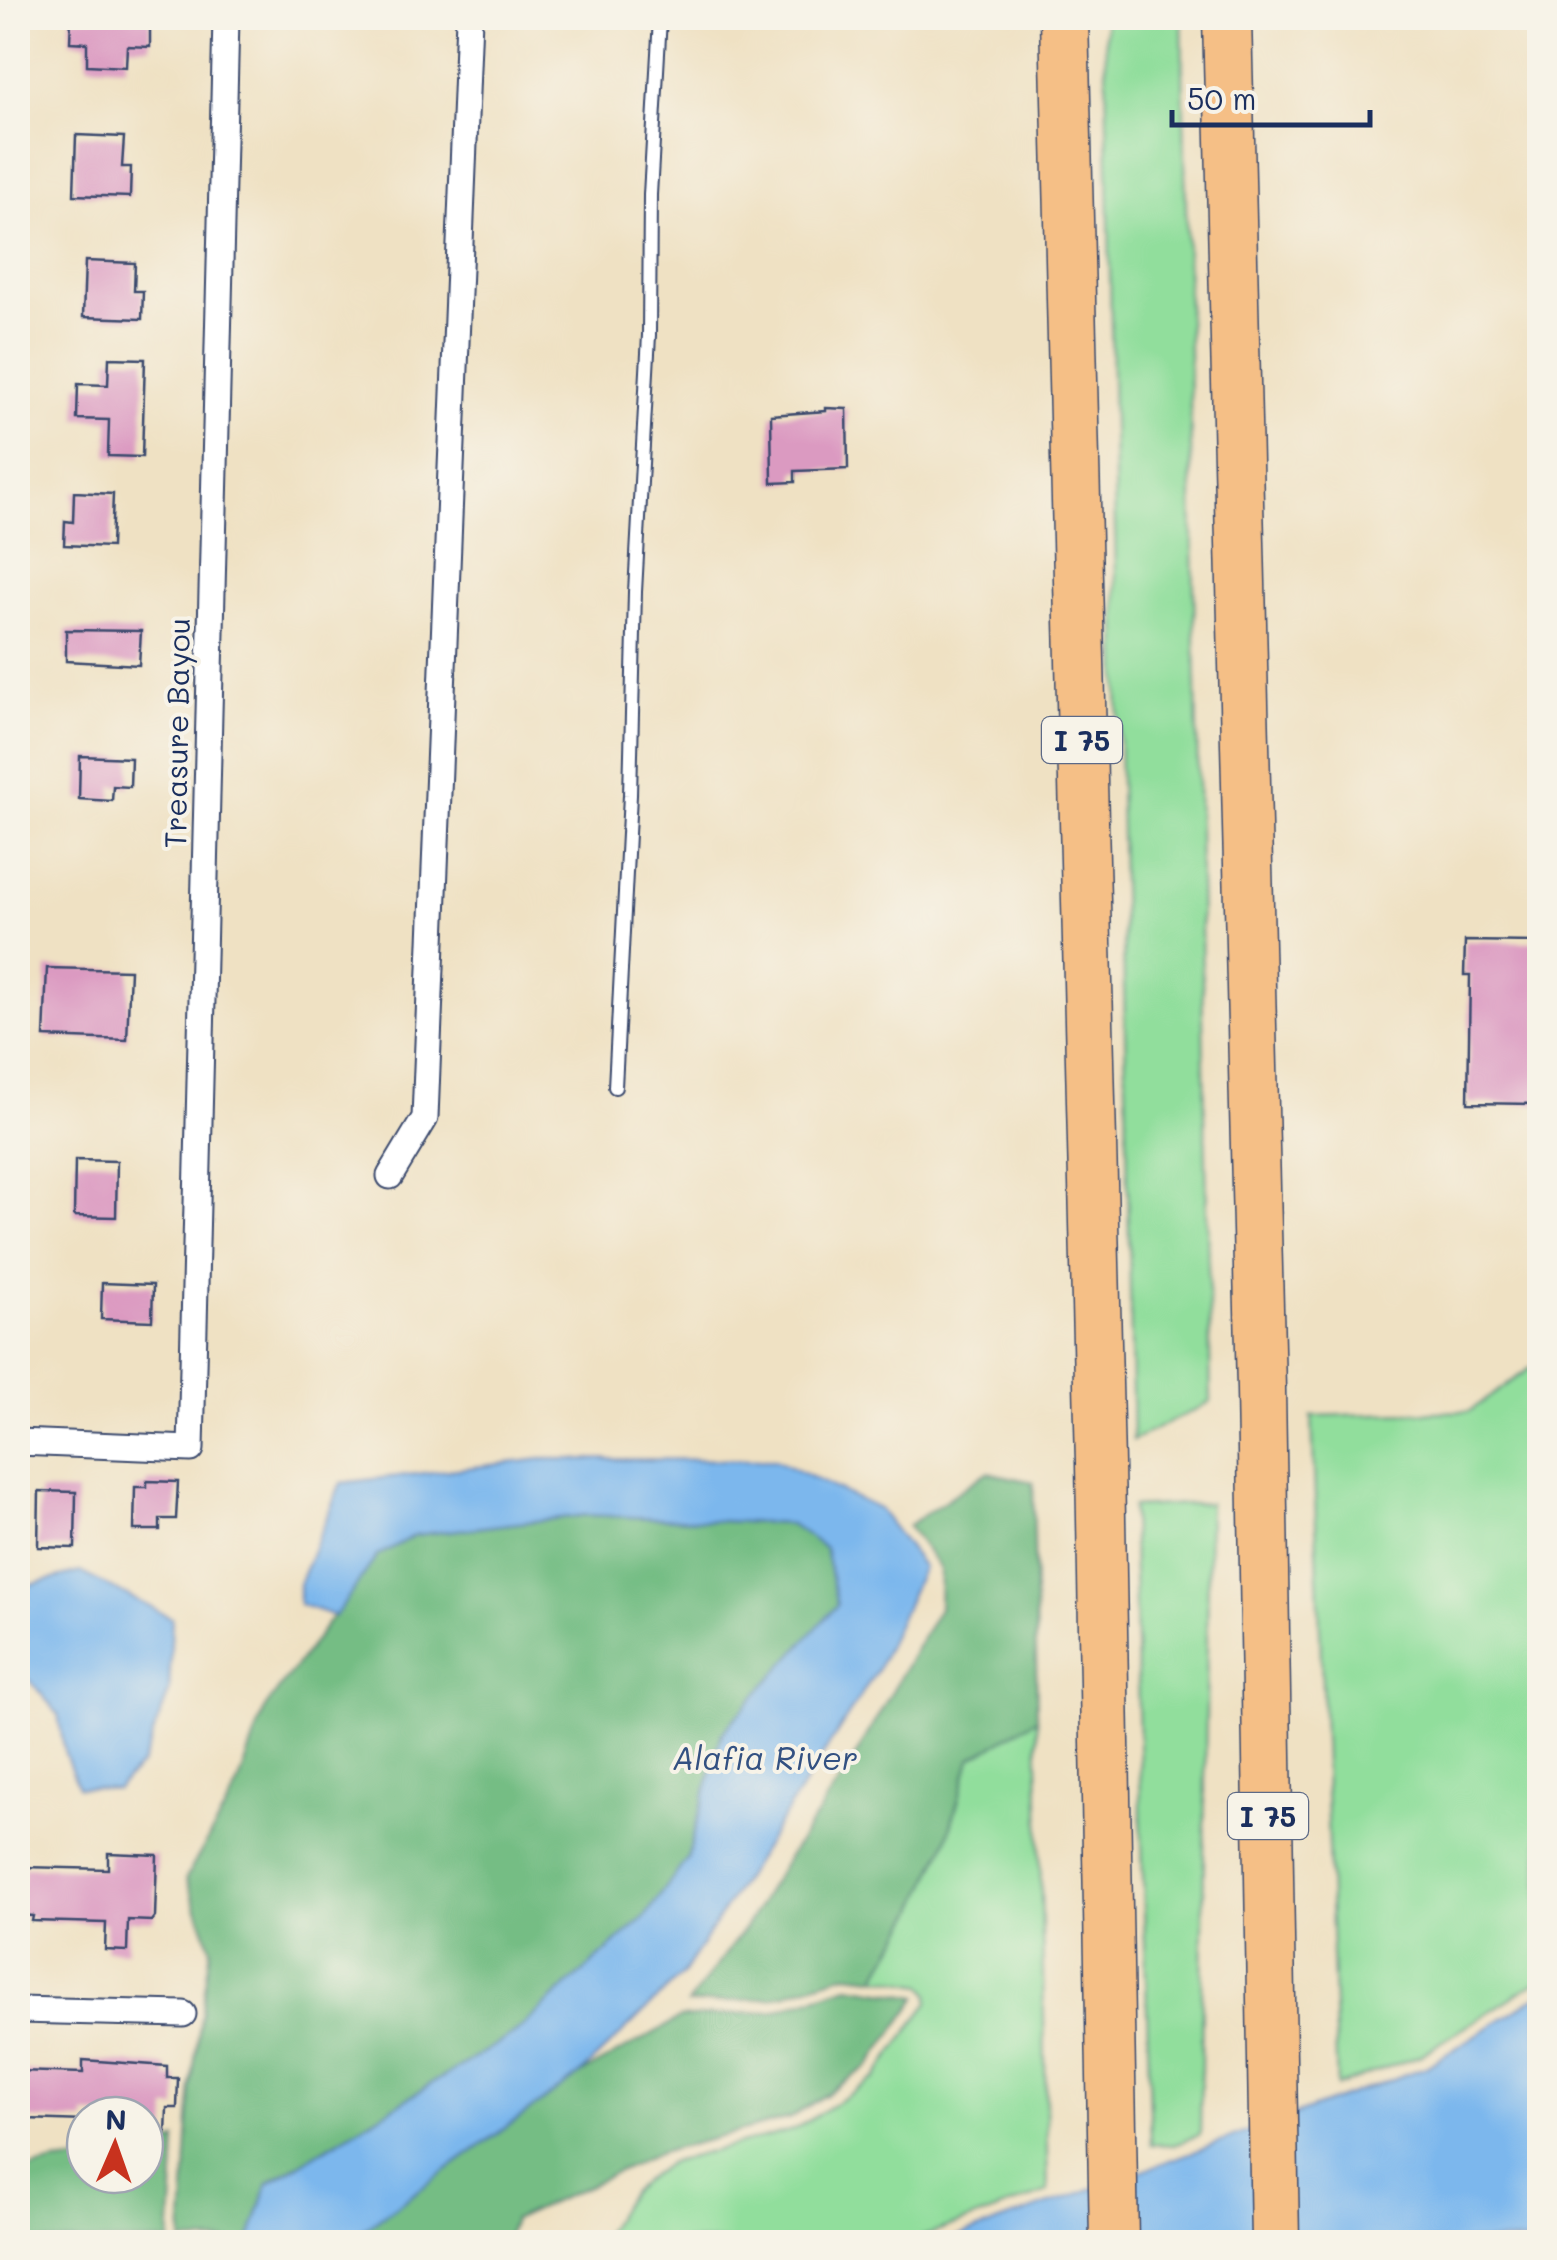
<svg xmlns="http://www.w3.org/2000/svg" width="1557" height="2260" font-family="Mali,sans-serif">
<rect width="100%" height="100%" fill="#f7f3e8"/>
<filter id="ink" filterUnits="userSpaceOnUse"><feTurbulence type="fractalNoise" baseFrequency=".01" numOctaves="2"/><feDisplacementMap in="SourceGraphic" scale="20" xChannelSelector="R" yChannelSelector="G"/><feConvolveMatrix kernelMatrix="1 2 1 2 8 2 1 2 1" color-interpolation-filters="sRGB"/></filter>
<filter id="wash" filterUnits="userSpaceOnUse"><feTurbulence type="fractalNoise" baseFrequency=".0048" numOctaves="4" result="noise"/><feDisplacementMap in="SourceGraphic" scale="40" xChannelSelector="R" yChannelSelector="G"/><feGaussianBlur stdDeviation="2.25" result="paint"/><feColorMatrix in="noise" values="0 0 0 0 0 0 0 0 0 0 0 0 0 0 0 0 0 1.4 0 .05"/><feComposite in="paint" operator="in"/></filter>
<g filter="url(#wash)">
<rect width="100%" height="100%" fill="#efe1c3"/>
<!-- green -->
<path fill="#91de9c" stroke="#56867d" stroke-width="2.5" d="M1105,18h77l29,1384 -78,38z
M1539,1362v618l-118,75 -84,31 -25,-670 158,-5z
M1209,1503l-9,632 -26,10 -23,-1 -19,-637z
M1037,1719l11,473 -140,50h-309l32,-51 37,-28 125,-33 82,-52 54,-76v-8l-6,-9 -47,-8 39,-66 32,-71 23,-81z"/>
<!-- forest -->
<path fill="#74bd84" stroke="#487671" stroke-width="2.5" d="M987,1472l46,10 4,237 -67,40 -23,81 -32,71 -39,66 -30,-3 -75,24 -83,6 59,-79 34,-57 67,-99 91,-161 1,-39 -32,-43z
M587,1515l205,9 33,24 13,57 -116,128 -35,126 -42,58 -130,116 -247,150 -19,59h-67l9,-156 20,-138 -25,-70 51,-90 28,-80 112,-152 38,-21z
M849,1986l69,11 -49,69 -79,52 -131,35 -146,67 -8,22h-150l4,-9 220,-158 102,-57 92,-7z
M176,2140l-6,102h-152v-70l37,-9 30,-3v15h60v-22z"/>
<!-- water -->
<path fill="#7bb7ed" stroke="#4b73a6" stroke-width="2.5" d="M542,1459l233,1 104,49 44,58 -46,103 -194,304 -104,101 -220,158 -4,9h-106l19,-58 247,-151 130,-116 42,-58 35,-126 115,-128 -12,-57 -34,-24 -204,-9 -172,20 -38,21 -42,60 -36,-12v-20l42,-101z
M80,1572l92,46 -3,74 -27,72 -26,25 -38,-2 -13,-33 -7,-40 -30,-36 -10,-3v-87z
M1539,1995v247h-594l481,-175z"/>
<g id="blocks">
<!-- building -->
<path fill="#db9ac1" d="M71,18h79v29l-23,-1 -1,21 -39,-2v-22l-17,-1z
M76,135l48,2 -2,30h9l-1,30 -56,-2z
M85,261l50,2 -1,28h9l-1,28 -59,-2z
M109,358l36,1 -3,98 -34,-1 1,-36 -32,-1 1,-35 30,1z
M826,408l21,1 1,60 -53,2v11l-23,1 -1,-68 55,-4z
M74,492l39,2 -2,53 -47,-2 1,-24 8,1z
M66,630l75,1 -2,34 -73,-4z
M80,756l51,2 -1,29 -17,-1 -1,15 -33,-2z
M1465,941l75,1v162l-72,-1 2,-128h-6z
M47,968l83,2 -3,70 -83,-3z
M75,1160l42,1 -1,56 -42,-1z
M102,1283l51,2 -1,36 -51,-2z
M147,1481l31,1 -2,37h-16v11h-26l1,-43h12z
M39,1491l37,1 -1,56 -37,-1z
M108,1853l49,2 -2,62 -3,4 -24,-1 -1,31 -22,-1 1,-27 -74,-2 1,-5 -15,-1v-33h5l1,-15 84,2z
M83,2060l84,6v12h11l-1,30h-10l-1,27h-21v-20h-60v6l-58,-2 1,-14h-10v-34l65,2z"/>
</g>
</g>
<g filter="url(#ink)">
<use href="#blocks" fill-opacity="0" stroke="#3b4a6d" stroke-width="2.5"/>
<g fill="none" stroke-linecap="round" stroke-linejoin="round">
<defs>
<path id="service" d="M615,1087l15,-292 5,-203 14,-257 1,-140 10,-177"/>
<path id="minor" d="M390,1176l35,-58 44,-1100
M18,1442l173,7 35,-1431
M18,2010l165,4"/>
<path id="motorway" d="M1064,18l36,1445 14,779
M1227,18l34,1371 14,853"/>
</defs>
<!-- service casing -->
<use href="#service" stroke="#3b4a6d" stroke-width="16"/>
<!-- minor casing -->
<use href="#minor" stroke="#3b4a6d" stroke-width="29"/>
<!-- motorway casing -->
<use href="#motorway" stroke="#3b4a6d" stroke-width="51"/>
<!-- service -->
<use href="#service" stroke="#fff" stroke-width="12"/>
<!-- minor -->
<use href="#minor" stroke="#fff" stroke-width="25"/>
<!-- motorway -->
<use href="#motorway" stroke="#f5bf86" stroke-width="48"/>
</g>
</g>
<g text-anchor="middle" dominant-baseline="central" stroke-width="8" stroke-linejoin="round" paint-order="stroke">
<!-- shield labels -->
<g fill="#f7f3e8" stroke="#5d6a87" stroke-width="2.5">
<rect x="1042" y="717" width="80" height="46" rx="8"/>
<rect x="1228" y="1793" width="80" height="46" rx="8"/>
</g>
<g font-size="28" font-weight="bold" fill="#1b2f5e">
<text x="1082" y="740">I 75</text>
<text x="1268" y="1816">I 75</text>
</g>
<!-- street labels -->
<g font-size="30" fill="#1b2f5e" stroke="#f7f3e8">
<text transform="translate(176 733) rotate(-89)">Treasure Bayou</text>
</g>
<!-- water labels -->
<g font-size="32" font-style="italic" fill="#335182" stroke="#f7f3e8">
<text x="765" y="1757">Alafia River</text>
</g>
</g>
<!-- margin -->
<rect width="1557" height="2260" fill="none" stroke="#f7f3e8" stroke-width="60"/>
<!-- north arrow -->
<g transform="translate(115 2145) rotate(2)"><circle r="48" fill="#f7f3e8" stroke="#9fa5b1" stroke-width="2.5"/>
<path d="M0-8L18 38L0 25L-18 38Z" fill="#c8321e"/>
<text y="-15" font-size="28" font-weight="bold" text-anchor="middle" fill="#1b2f5e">N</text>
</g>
<!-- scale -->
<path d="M1172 110v15h198v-15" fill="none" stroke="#1b2f5e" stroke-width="5"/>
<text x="1187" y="110" font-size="30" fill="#1b2f5e" stroke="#f7f3e8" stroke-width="8" paint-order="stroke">50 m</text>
</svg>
